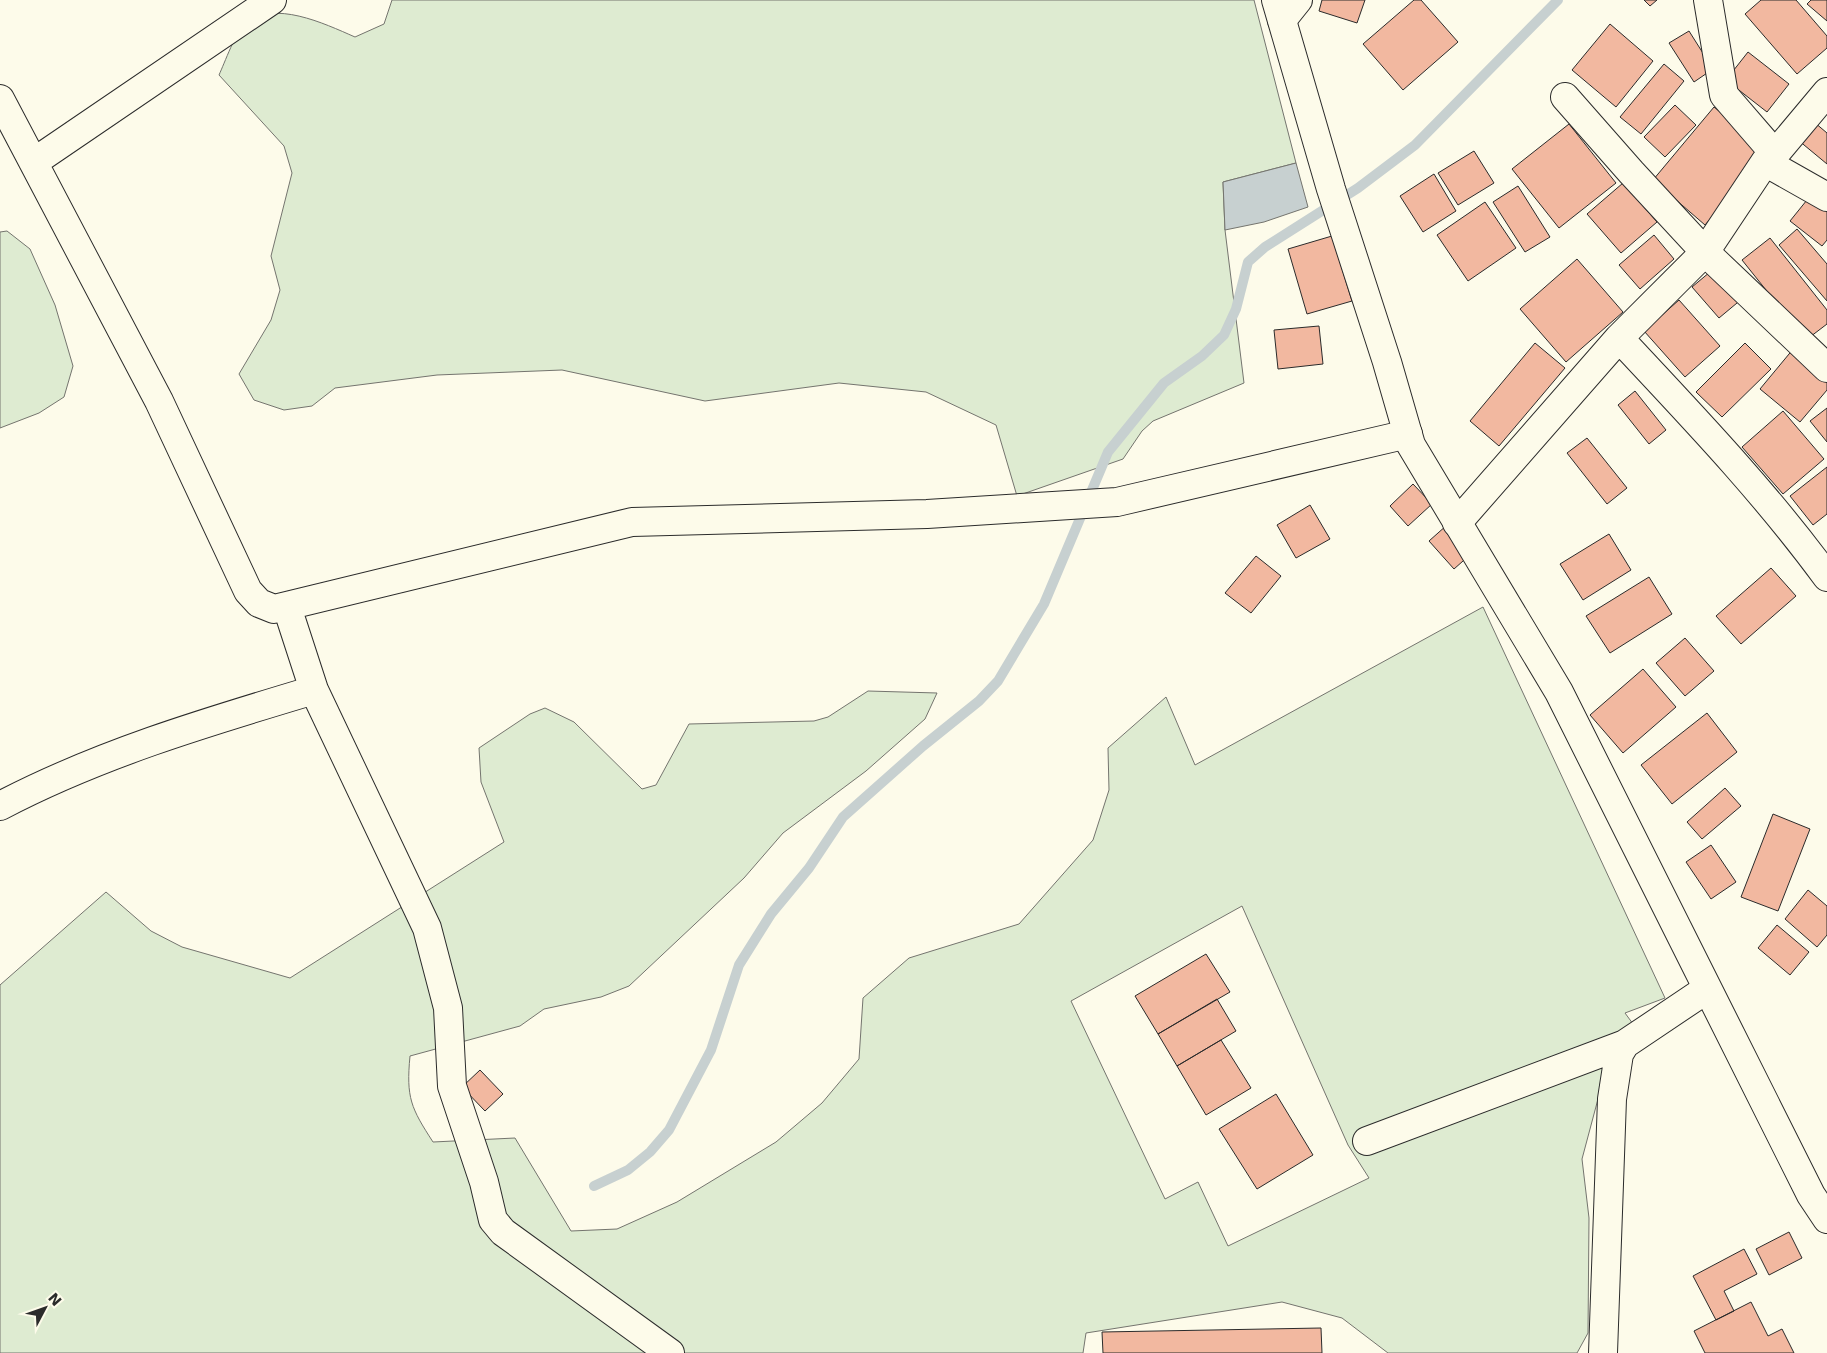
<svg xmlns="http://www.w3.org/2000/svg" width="1827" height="1353" font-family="'DejaVu Sans',sans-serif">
<rect width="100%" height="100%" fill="#fdfbea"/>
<!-- green -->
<path fill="#deebd1" stroke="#74746e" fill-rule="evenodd" d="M392,0h862l42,163 -73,19 2,48 19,153 -91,38 -11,10 -19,28 -106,37 -21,-71 -70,-33 -87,-9 -134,18 -143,-31 -125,5 -102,13 -23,18 -28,4 -30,-10 -15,-26 32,-54 9,-30 -9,-34 21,-83 -8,-27 -65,-71c5,-11 18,-45 25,-52 31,-23 79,0 111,14l29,-13z
M7,231l23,18 25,56 18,61 -9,31 -25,16 -39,15v-196z
M1483,607l182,391 -40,15 11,15 -34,56 -20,75 7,59 -1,115 -11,20h-189l-46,-35 -60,-16 -196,31 -3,20h-1083v-368l106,-93 45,39 31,16 108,31 214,-136 -23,-60 -2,-34 51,-34 15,-6 29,14 68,67 14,-4 33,-61 125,-3 14,-4 40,-26 69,2 -12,26 -59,52 -83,62 -39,45 -115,108 -28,11 -57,12 -24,17 -110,30c-4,42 1,52 23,86l82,-4 56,93 46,-2 60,-27 99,-60 46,-39 37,-44 4,-61 46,-40 110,-34 74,-84 16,-50 -1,-42 58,-51 29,68zM1242,906l106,239 21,33 -141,68 -30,-64 -33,17 -94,-198z"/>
<!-- water -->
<path fill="#c7d0d0" stroke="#74746e" d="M1296,163l12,44 -44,15 -39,8 -2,-48z"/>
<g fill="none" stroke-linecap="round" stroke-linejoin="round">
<!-- stream -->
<path stroke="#c7d0d0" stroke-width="10" d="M594,1186l34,-16 22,-18 19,-22 42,-80 28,-85 32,-51 38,-46 34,-51 80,-71 56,-45 19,-20 46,-77 64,-152 56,-69 38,-27 22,-21 12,-26 12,-47 17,-15 93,-59 57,-43 143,-145"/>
</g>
<!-- building -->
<path fill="#f2b8a0" stroke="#2b2b2b" d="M1322,0h43l-8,23 -38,-12z
M1414,0h7l37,42 -55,48 -40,-46z
M1644,0h13l-7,6z
M1761,0h35l31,36v12l-30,26 -52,-60z
M1811,0h16v21l-20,-17z
M1610,24l43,37 -37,46 -44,-37z
M1689,31l24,38 -19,13 -25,-39z
M1748,52l41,32 -22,28 -41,-32z
M1664,64l20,17 -43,53 -21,-17z
M1675,105l21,20 -31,32 -21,-20z
M1714,107l53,44 -62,74 -52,-45z
M1814,122l13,11v31l-29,-24z
M1569,124l47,59 -57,45 -47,-59z
M1474,151l20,32 -36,22 -20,-32z
M1434,174l22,37 -33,21 -23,-36z
M1623,183l34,39 -36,31 -34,-39z
M1518,186l32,51 -25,15 -32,-50z
M1811,195l16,13v32l-5,6 -32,-25z
M1485,202l31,46 -48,33 -31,-46z
M1797,229l30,35v37l-48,-56z
M1654,235l20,24 -34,30 -21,-24z
M1332,236l20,65 -45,13 -19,-65z
M1770,238l57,72v14l-21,16 -64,-80z
M1577,259l46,53 -57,50 -46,-53z
M1716,267l27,31 -24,20 -27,-31z
M1679,300l41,46 -35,31 -41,-46z
M1319,326l4,38 -45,5 -4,-39z
M1535,343l30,25 -66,78 -29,-25z
M1745,343l26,26 -49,48 -26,-25z
M1794,348l33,28v14l-27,32 -40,-33z
M1635,391l31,39 -17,14 -31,-39z
M1827,408v34l-17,-21z
M1783,411l41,48 -41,35 -41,-47z
M1587,438l40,50 -20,16 -40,-51z
M1827,467v47l-14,11 -23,-29z
M1413,484l19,20 -24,22 -18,-20z
M1310,505l20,34 -34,19 -19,-33z
M1447,525l25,28 -18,16 -25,-28z
M1609,534l22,36 -48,30 -23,-36z
M1256,556l25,20 -30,37 -26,-20z
M1771,568l25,28 -55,48 -25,-28z
M1649,577l23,37 -62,39 -24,-37z
M1685,638l29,33 -29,25 -29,-33z
M1643,669l33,38 -53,46 -33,-38z
M1707,713l30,39 -65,52 -31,-39z
M1725,788l16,18 -39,33 -15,-17z
M1773,814l37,15 -32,82 -37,-14z
M1711,845l25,37 -25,17 -25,-37z
M1808,890l19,16v29l-10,12 -32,-28z
M1777,925l32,27 -19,23 -32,-27z
M1206,954l24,38 -72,42 -23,-38z
M1217,999l19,32 -59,35 -19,-32z
M1221,1040l30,48 -45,27 -29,-49z
M480,1070l23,24 -18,17 -23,-24z
M1276,1094l37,61 -56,34 -38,-60z
M1789,1232l13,26 -33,17 -13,-26z
M1744,1249l13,25 -33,17 10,20 -18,9 -23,-44z
M1751,1302l17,34 14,-7 12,24h-89l-11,-22z
M1321,1328l1,25h-219l-1,-21z"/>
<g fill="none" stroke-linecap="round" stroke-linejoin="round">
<defs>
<path id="minor" d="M1708,0l16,95 51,59
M1282,20l16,-20
M1565,97l66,75 74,80 122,116
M0,99l159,302 89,190 11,12 15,6 358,-87 295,-8 190,-12 291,-68
M34,162l238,-162
M1765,162l62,35
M1619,338c72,77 145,153 208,239
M1457,523l162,-185 86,-86 60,-90 10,-8 52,-62
M314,690l113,238 21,80 4,78 32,96 9,38 10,12 167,121
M0,806c99,-52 207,-84 314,-116l-27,-83
M1367,1141l258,-97
M1603,1353l9,-254 7,-45 6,-10 82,-55"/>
<path id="tertiary" d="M1276,0l55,189 56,173 24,83 148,247 252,503 16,24"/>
</defs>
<!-- minor casing -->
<use href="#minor" stroke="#2b2b2b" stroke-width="30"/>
<!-- tertiary casing -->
<use href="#tertiary" stroke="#2b2b2b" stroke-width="30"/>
<!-- minor -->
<use href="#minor" stroke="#fdfbea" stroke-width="28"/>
<!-- tertiary -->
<use href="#tertiary" stroke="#fdfbea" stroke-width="28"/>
</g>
<!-- north arrow -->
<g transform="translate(45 1308) rotate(49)" stroke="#fdfbea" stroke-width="4" paint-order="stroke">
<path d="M0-4L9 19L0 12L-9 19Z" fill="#2b2b2b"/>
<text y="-8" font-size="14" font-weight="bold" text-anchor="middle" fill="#2b2b2b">N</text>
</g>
</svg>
